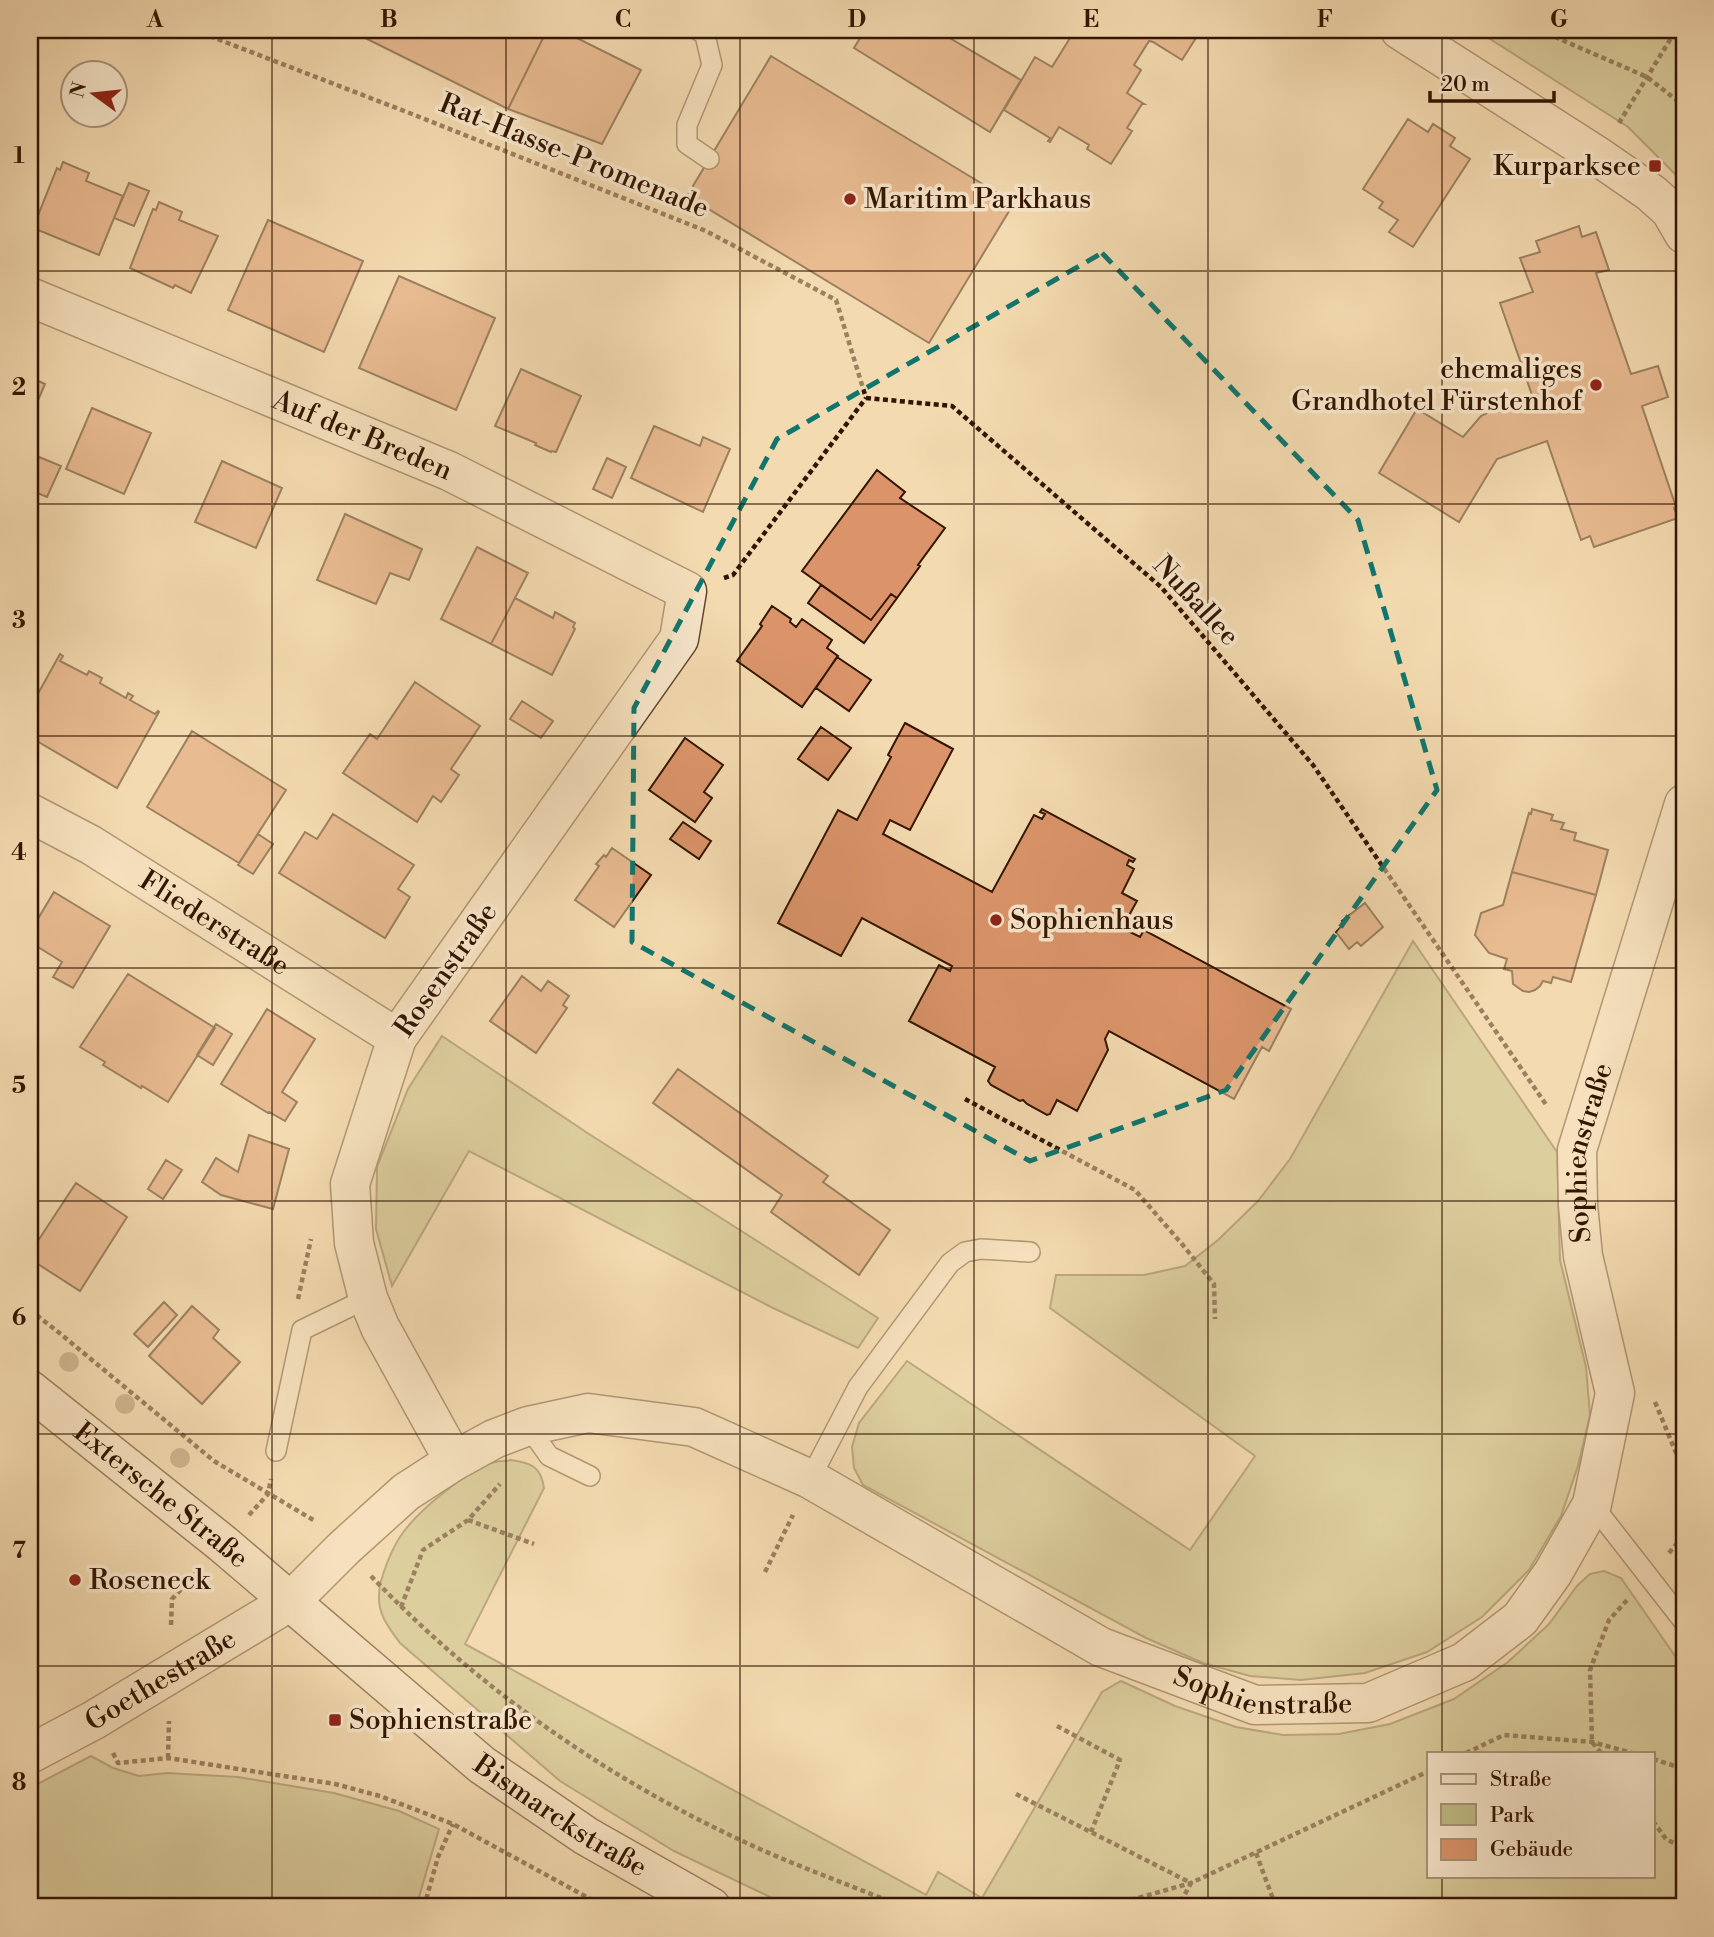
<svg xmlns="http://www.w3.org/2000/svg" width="1714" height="1937" font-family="'Libre Bodoni',serif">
<rect width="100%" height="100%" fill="#f4dab0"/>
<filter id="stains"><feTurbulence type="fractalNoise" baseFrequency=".00286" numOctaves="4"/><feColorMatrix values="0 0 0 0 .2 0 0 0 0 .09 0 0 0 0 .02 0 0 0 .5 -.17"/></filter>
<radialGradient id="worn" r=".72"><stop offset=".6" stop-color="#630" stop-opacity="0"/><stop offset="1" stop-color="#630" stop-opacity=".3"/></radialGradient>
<!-- green -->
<path fill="#c0be88" stroke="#796a44" stroke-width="2" fill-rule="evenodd" d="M1476,30h208v153l-56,-56z
M1413,941l144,211 3,108 26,107 4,48 -12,51 -17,50 -32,54 -47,47 -55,35 -62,21 -64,7 -51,-4 -47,-13 -57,-25 -283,-153 -9,-17 -2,-21 7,-24 48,-62 283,189 65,-94 -205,-148 6,-33h88l41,-9 33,-26 40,-39 32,-42z
M442,1036l147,98 289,184 -20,30 -87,-41 -302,-156 -77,135 -16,-57 1,-62 31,-78z
M511,1460c21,3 30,7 33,28l-79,156 461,251 12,-23 44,26 120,-206 19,-11 54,25 61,21 47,8 56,-1 51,-10 64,-25 54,-37 41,-38 28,-38 13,-12 14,-3 17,7 63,91v238h-893l-117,-56 -114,-70 -160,-138c-11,-15 -22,-28 -21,-48 0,-16 13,-47 23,-61 16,-23 66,-65 93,-72 5,-1 11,-1 16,-2zM1429,1753h224v123h-224z
M91,1756l22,12 26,8 28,-3 71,4 96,16 65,18 40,18 -23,78h-386v-119z"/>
<!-- building -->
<path fill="#db946a" stroke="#321500" stroke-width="2" d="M349,30h198l-39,79z
M547,30h14l80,40 -39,74 -94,-35z
M865,30h71l85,50 -31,52 -136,-84z
M1075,30h126l-19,30 -29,-18 -4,-1 -15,24 7,5 -14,23 17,11h-2l-15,24 5,3 -21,33 -24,-15 2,-4 -30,-18 -9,15 -2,-1 2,-3 -46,-28 31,-53 17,10z
M771,56l243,147 -85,140 -242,-147z
M1408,119l20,13 5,-8 22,14 -5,8 20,13 -57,88 -24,-15 9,-12 -19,-12 4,-6 -20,-13z
M63,162l26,11 -3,8 37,15 -24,59 -66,-27 24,-60 3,2z
M129,183l20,8 -15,35 -20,-8z
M159,202l23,10 -3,8 39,16 -27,57 -16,-8 -2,3 -43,-20 23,-59 3,1z
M268,220l95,41 -39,91 -96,-42z
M1579,226l3,11 14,-5 13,38 -13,3 35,101 27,-8 10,31 -26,9 34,101 -2,1 4,10 -84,29 -4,-11 -9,4 -34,-99 -50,18 -38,63 -80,-49 38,-64 46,28 18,-21 19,-10 32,-11 -32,-92 33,-11 -13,-34 20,-6 -4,-11z
M399,276l96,42 -39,92 -97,-42z
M521,369l60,27 -25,56 -4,-1 -1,1 -16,-7 1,-2 -41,-17z
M30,377l15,7 -15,35z
M92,408l59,25 -27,61 -58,-25z
M654,426l46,20 3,-9 27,12 -27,63 -72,-34z
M39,457l22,9 -14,31 -17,-7v-11z
M607,458l19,9 -14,31 -19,-9z
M222,461l60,27 -26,60 -61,-26z
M877,470l28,22 -5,6 45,30 -27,37 2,1 -23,32 -6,-4 -20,26 -69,-49z
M345,514l77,35 -13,31 -19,-7 -14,31 -59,-24z
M477,547l51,26 -37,71 -50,-25z
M821,585l50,35 20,-26 6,4 -33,45 -56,-40z
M515,598l38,20 2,-6 20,11 -2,4 2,2 -23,46 -61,-31z
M772,606l19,13 -1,3 6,5 6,-8 30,21 -5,8 11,8 -36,51 -65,-46 25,-35 -2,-2z
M60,654l3,2 -3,5 27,14 2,-4 13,7 -2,5 26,15 2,-5 5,3 -3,4 25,14 3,-3 1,1 -42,76 -87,-51v-29z
M837,657l34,23 -22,31 -33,-23z
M415,682l65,44 -29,43 8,6 -18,27 -8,-6 -16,26 -74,-49 27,-39 7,5z
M522,701l31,20 -12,17 -31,-19z
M905,723l48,26 -43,81 -20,-10 -7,14 109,58 42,-77 8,4 3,-5 -5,-2 2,-3 93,50 -2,3 -4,-2 -2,5 7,4 -12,24 15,8 -15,27 18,9 4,-7 147,79 -22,42 -7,-4 -28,52 -125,-68 -4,8 3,11 -31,61 -20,-11 -7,14 -3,1 -20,-11 -4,-4 -3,1 -29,-16 -3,-4 7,-14 -86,-46 30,-56 11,6 2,-5 -90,-48 -21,38 -63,-33 60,-113 19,10 34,-63 -3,-2z
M821,727l30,21 -23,32 -30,-21z
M192,731l94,59 -47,73 -92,-56z
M685,738l38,27 -19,27 8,6 -17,24 -46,-32z
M1532,809l21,6 -2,5 13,3 -3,6 15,4 -2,7 34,10 -12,45 -84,-23 17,-59 2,1z
M333,814l81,51 -16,24 12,8 -25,41 -106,-65 26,-41 12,7z
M683,822l28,19 -12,18 -29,-20z
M258,834l15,10 -20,30 -15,-9z
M612,848l39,27 -37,52 -39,-27 24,-34 -3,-2 8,-9 2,2z
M1512,872l84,23 -25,87 -18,-5 -2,6 -8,-2 -3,5 -5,4 -6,2 -6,-1 -10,-7 -1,-13 -8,-2 3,-10 -18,-6 -14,-18 6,-22 22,-8z
M54,892l56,34 -37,62 -20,-11 9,-15 -32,-20v-10z
M1365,903l18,24 -22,19 -4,-4 -8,7 -13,-17 8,-8 -2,-3z
M128,974l87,54 -47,74 -26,-16 -1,2 -38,-23 2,-3 -25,-15z
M522,976l19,15 7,-10 21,15 -6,9 4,3 -31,45 -46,-32z
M267,1009l48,30 -33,53 15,10 -12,19 -16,-9 -1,1 -47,-29z
M216,1024l16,10 -19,31 -16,-10z
M678,1069l150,107 -5,6 67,48 -31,45 -88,-63 11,-17 -129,-92z
M249,1135l40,14 -16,60 -52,-14 -19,-13 14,-24 22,14z
M166,1160l16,10 -19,29 -15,-10z
M76,1183l51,34 -47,74 -50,-32v-6z
M164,1302l13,13 -29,32 -14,-13z
M192,1306l27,24 -6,8 27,24 -38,42 -53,-48z
M470,1900l11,6 -1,1h-12z"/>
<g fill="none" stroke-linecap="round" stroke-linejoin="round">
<defs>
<path id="service" d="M698,30l7,5 7,30 -25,60v19l22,15
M528,1426l21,30 41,20
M276,1451l26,-121 66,-32
M810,1479l48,-92 92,-124 15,-11 16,-3 49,3
M1592,1504l92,118"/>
<g id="minor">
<path d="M1400,30l199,127 52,36 19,17 14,24"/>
<path id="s1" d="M30,297l419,174 238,120 -8,48 -282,399 -47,146 4,59 14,55 12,29 74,134"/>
<path id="s2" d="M30,813l61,32 306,193"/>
<path id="s3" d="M30,1754l64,-34 197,-119 53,-53 62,-56 48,-31 40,-22 34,-13 60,-13 106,14 116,52 291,168 154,58 113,-2 96,-41 56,-43 33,-46 39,-69 23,-111 -32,-137 -5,-51 -1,-55 107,-346"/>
</g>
<g id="secondary">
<path id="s4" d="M30,1390l193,154 259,221 104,71 125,71"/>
</g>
</defs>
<!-- service casing -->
<use href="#service" stroke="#62462c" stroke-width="22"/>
<!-- minor casing -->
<use href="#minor" stroke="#62462c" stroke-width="41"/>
<!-- secondary casing -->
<use href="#secondary" stroke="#321500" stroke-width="41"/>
<!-- path -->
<path stroke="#321500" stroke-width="4.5" stroke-dasharray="5 3.5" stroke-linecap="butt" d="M194,30l218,84 294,117 130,69 30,98
M1539,30l108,47 37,29
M1619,123l57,-93
M866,398l86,8 209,181 152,178 234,341
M724,578l9,-3 133,-177
M965,1099l170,91 47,54 32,40 1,35
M298,1299l13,-60
M30,1310l27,21 157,130 101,60
M1655,1402l29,70
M249,1515l19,-21 3,-15
M468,1520l66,24
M1669,1553l15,-18
M765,1572l28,-57
M371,1576c104,109 229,198 365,262 54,26 112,46 167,69
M401,1607l22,-57 45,-30 32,-36
M171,1625l1,-26 24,-26
M1057,1726l63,34 -29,72
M113,1753l5,10 50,-5 167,26 45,12 73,28 152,83
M1466,1753l38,-18 88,7 40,11
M1601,1753l-9,-11 -2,-72 19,-50 19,-21
M168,1758l1,-37
M1653,1759l31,10
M1016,1794l175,89 -13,24
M1653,1821l13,18 18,9
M1256,1853l20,54
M424,1907l14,-50 15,-33
M1106,1907l85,-24 238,-112"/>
<!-- service -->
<use href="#service" stroke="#f8e7cc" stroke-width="19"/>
<!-- minor -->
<use href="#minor" stroke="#f8e7cc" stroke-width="38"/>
<!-- secondary -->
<use href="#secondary" stroke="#f8e7cc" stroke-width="38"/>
</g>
<!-- trees -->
<g fill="#a18a66">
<circle cx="69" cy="1362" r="10"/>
<circle cx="125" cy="1404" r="10"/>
<circle cx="180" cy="1458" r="10"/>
</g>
<!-- marked area -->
<path d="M0 0H1714V1937H0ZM1102,253l256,267 79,270 -211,300 -196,71 -398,-219 2,-234 143,-269z" fill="#f4dab0" fill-opacity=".55" fill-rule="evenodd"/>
<path fill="none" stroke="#0f766e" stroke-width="5" stroke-dasharray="14 9" stroke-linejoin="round" d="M1102,253l256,267 79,270 -211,300 -196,71 -398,-219 2,-234 143,-269z"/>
<!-- grid -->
<path fill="none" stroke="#321500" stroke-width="2" stroke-opacity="0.55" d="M272,30v1877M506,30v1877M740,30v1877M974,30v1877M1208,30v1877M1442,30v1723M30,271h1654M30,504h1654M30,736h1654M30,968h1654M30,1201h1654M30,1434h1654M30,1666h1654M1442,1876v31"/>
<!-- markers -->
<g fill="#8f2418" stroke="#f8e7cc" stroke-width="2.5">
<rect x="1648" y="159" width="14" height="14" rx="3.5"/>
<circle cx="850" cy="199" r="7"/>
<circle cx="1596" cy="385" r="7"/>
<circle cx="996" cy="920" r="7"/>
<circle cx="75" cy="1580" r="7"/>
<rect x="328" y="1713" width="14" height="14" rx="3.5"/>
</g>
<g text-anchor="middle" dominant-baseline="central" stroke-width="7" stroke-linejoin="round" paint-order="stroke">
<!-- street labels -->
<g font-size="28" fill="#321500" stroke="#f8e7cc">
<text transform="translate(574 156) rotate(22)">Rat-Hasse-Promenade</text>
<text stroke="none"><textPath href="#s1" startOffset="360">Auf der Breden</textPath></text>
<text transform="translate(1196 601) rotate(47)">Nußallee</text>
<text stroke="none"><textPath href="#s2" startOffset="215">Fliederstraße</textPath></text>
<text transform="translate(446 970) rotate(-55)">Rosenstraße</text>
<text stroke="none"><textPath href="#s3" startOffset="2179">Sophienstraße</textPath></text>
<text stroke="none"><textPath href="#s4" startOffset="168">Extersche Straße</textPath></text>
<text stroke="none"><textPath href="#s3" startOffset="150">Goethestraße</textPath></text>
<text stroke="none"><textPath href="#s3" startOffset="1402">Sophienstraße</textPath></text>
<text stroke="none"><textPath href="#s4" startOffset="681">Bismarckstraße</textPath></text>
</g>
<!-- poi labels -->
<g font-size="28" fill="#321500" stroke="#f8e7cc" text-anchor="start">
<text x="1641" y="166" text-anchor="end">Kurparksee</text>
<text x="864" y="199">Maritim Parkhaus</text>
<text x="1582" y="369" text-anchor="end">ehemaliges<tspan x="1582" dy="32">Grandhotel Fürstenhof</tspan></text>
<text x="1010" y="920">Sophienhaus</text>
<text x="89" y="1580">Roseneck</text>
<text x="349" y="1720">Sophienstraße</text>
</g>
</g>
<!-- margin -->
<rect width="1714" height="1937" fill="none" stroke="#f4dab0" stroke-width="77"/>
<!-- legend -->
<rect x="1427" y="1752" width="228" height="126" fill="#f8e7cc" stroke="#a9937a" stroke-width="2"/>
<rect x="1441" y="1774" width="35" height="10" fill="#f8e7cc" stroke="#a9937a" stroke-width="2"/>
<text x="1490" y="1786" font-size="21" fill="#321500">Straße</text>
<rect x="1441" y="1804" width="35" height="21" fill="#c0be88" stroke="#a9937a" stroke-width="2"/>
<text x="1490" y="1822" font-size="21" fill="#321500">Park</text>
<rect x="1441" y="1839" width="35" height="21" fill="#db946a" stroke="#a9937a" stroke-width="2"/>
<text x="1490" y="1856" font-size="21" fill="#321500">Gebäude</text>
<!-- north arrow -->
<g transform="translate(94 94) rotate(285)"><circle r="33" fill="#f8e7cc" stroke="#a9937a" stroke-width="2"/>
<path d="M0-5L12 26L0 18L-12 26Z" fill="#8f2418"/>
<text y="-10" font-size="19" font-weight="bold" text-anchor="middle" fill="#321500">N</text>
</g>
<!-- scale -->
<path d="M1430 91v10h124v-10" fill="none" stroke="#321500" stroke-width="3.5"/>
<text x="1441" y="91" font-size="21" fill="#321500" stroke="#f8e7cc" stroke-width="5" paint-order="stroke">20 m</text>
<rect x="38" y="38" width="1638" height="1860" fill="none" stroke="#321500" stroke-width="2.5"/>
<g font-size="23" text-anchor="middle" font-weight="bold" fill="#321500">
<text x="155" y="27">A</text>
<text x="389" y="27">B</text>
<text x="623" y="27">C</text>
<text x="857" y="27">D</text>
<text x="1091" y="27">E</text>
<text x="1325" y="27">F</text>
<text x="1559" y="27">G</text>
<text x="19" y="163">1</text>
<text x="19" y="395">2</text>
<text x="19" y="628">3</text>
<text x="19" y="860">4</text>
<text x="19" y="1093">5</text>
<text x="19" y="1325">6</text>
<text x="19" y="1558">7</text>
<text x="19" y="1790">8</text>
</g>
<rect width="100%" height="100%" filter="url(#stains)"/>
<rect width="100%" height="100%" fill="url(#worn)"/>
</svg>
